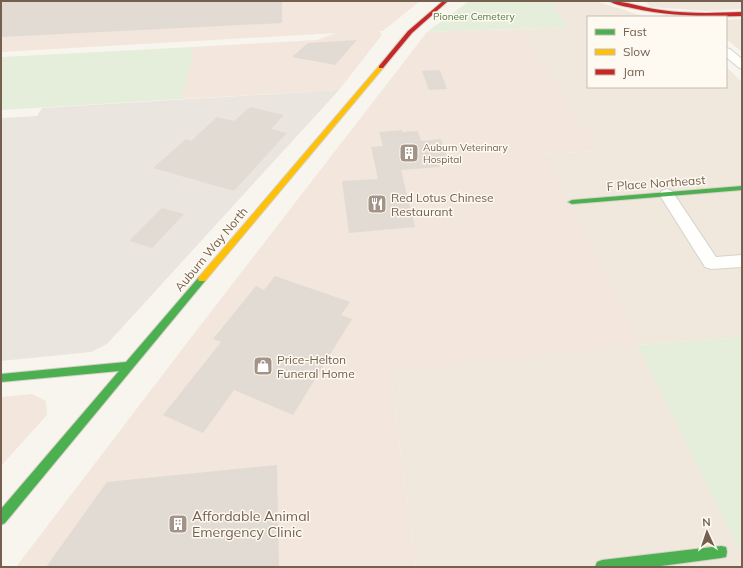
<svg xmlns="http://www.w3.org/2000/svg" width="743" height="568" font-family="Mulish,sans-serif">
<rect width="100%" height="100%" fill="#f8f5ee"/>
<!-- residential -->
<path fill="#f0e8dd" d="M549,1h46l45,14 13,2h-65v70h138v-20l16,15v255l-104,8 104,209v13h-326l-26,-195 247,-28 -95,-190 57,-3 -78,-122 47,-2z
M645,1h97v8l-37,2 -55,-4z
M742,19v33l-16,-13v-19z"/>
<!-- commercial -->
<path fill="#f2e6dd" d="M1,1h419l-37,30h-4l3,4 -43,55 -157,9 12,-52 123,-7 20,-7 -336,19z
M521,29l78,122 -56,3 95,191 -248,27 26,195h-400l177,-232 234,-303z
M32,394l14,7 1,14 -46,51v-69z"/>
<!-- industrial -->
<path fill="#eae5df" d="M339,90l-232,254 -16,8 -90,9v-243l36,-2 5,-8z"/>
<!-- green -->
<path fill="#e4eeda" d="M469,1h80l19,26 -141,5z
M194,47l-12,52 -181,11v-53z
M742,337v217l-104,-209z"/>
<!-- building -->
<path fill="#e2dbd3" d="M1,1h281v22l-281,14z
M357,40l-22,25 -43,-8 16,-14z
M440,70l7,19 -18,1 -7,-19z
M250,107l34,8 -13,14 16,4 -53,58 -81,-23 33,-29 5,2 26,-24 17,4z
M402,130v2l16,-1 3,10 20,-2 7,20 -10,1 2,7 -39,3 14,57 -66,6 -7,-52 36,-2 -7,-32 12,-1 -4,-14z
M162,208l22,6 -32,34 -23,-7z
M275,276l75,26 -9,13 11,4 -59,96 -59,-25 -31,43 -40,-18 58,-73 -8,-3 43,-53 8,4z
M277,465l2,102h-233l61,-85z"/>
<g fill="none" stroke-linecap="round" stroke-linejoin="round">
<defs>
<path id="street" d="M726,48l4,1 12,10v10l-4,-2 -12,-10z
M667,189l5,2 44,66 26,-2v12l-31,2 -6,-2 -46,-73 3,-3z"/>
<path id="fast" d="M742,186v4l-170,14 -4,-2 4,-2z
M202,276l4,3 -1,2 -200,242 -4,2v-16l118,-138 -118,11v-8l125,-12 73,-85z
M721,546l5,1 1,5 -1,5 -5,1 -68,9h-58l2,-5 5,-2z"/>
<path id="slow" d="M381,65l3,2 -1,1 -178,213h-6l-1,-2 1,-2 180,-211z"/>
<path id="jam" d="M443,1h5l-36,32 -29,35h-4v-2l29,-35z
M609,1c17,0 34,7 52,9 27,4 54,3 81,2v4c-37,1 -74,0 -110,-8 -8,-2 -17,-3 -23,-7z"/>
</defs>
<!-- street casing -->
<use href="#street" stroke="#d7d2cc" stroke-width="2"/>
<!-- fast casing -->
<use href="#fast" stroke="#d6d1c9" stroke-width="2"/>
<!-- slow casing -->
<use href="#slow" stroke="#d6d1c9" stroke-width="2"/>
<!-- jam casing -->
<use href="#jam" stroke="#d6d1c9" stroke-width="2"/>
<!-- street -->
<use href="#street" fill="#fefefc" fill-rule="evenodd"/>
<!-- fast -->
<use href="#fast" fill="#4caf50" fill-rule="evenodd"/>
<!-- slow -->
<use href="#slow" fill="#ffc107" fill-rule="evenodd"/>
<!-- jam -->
<use href="#jam" fill="#c62828" fill-rule="evenodd"/>
</g>
<!-- icons -->
<defs>
<symbol id="building-square" viewBox="-11 -11 22 22"><rect x="-9" y="-9" width="18" height="18" rx="4" fill="#a39487" stroke="#fefaf1"/><path d="M-4-6H4V6H1V3H-1V6H-4ZM-2.5-4.3h1.7v1.8h-1.7ZM.8-4.3h1.7v1.8H.8ZM-2.5-1h1.7V.8h-1.7ZM.8-1h1.7V.8H.8Z" fill="#fff"/></symbol>
<symbol id="restaurant-square" viewBox="-11 -11 22 22"><rect x="-9" y="-9" width="18" height="18" rx="4" fill="#a39487" stroke="#fefaf1"/><path d="M-5-6h1v4h1v-4h1v4h1v-4h1v5L-1.5 .5V6h-2V.5L-5-1ZM5-6V6H3V1.5H1.5Q1.5-4 5-6Z" fill="#fff"/></symbol>
<symbol id="shop-square" viewBox="-11 -11 22 22"><rect x="-9" y="-9" width="18" height="18" rx="4" fill="#a39487" stroke="#fefaf1"/><path d="M-5-2.5h2.3a2.7 3.5 0 0 1 5.4 0H5L5.5 6h-11ZM-1.5-2.5h3a1.5 2.3 0 0 0-3 0Z" fill="#fff"/></symbol>
</defs>
<g fill-rule="evenodd">
<use href="#building-square" x="398" y="142" width="22" height="22"/>
<use href="#restaurant-square" x="366" y="193" width="22" height="22"/>
<use href="#shop-square" x="252" y="355" width="22" height="22"/>
<use href="#building-square" x="167" y="513" width="22" height="22"/>
</g>
<g text-anchor="middle" dominant-baseline="central" stroke-width="3" stroke-linejoin="round" paint-order="stroke">
<!-- far-park labels -->
<g font-size="10" fill="#537a48" stroke="#fefaf1">
<text x="474" y="16">Pioneer Cemetery</text>
</g>
<!-- far-poi labels -->
<g font-size="10" fill="#755f4f" stroke="#fefaf1" text-anchor="start">
<text x="423" y="147">Auburn Veterinary<tspan x="423" dy="12">Hospital</tspan></text>
</g>
<!-- street labels -->
<g font-size="12" fill="#755f4f" stroke="#fefaf1">
<text transform="translate(656 183) rotate(-4)">F Place Northeast</text>
<text transform="translate(211 249) rotate(-50)">Auburn Way North</text>
</g>
<!-- poi labels -->
<g font-size="12" fill="#755f4f" stroke="#fefaf1" text-anchor="start">
<text x="391" y="197">Red Lotus Chinese<tspan x="391" dy="14">Restaurant</tspan></text>
<text x="277" y="359">Price-Helton<tspan x="277" dy="14">Funeral Home</tspan></text>
</g>
<!-- near-poi labels -->
<g font-size="14" fill="#755f4f" stroke="#fefaf1" text-anchor="start">
<text x="192" y="516">Affordable Animal<tspan x="192" dy="16">Emergency Clinic</tspan></text>
</g>
</g>
<!-- border -->
<rect width="743" height="568" fill="none" stroke="#755f4f" stroke-width="4"/>
<!-- legend -->
<rect x="587" y="16" width="140" height="72" fill="#fefaf1" stroke="#c7bcb0"/>
<rect x="595" y="29" width="20" height="6" fill="#4caf50" stroke="#c7bcb0"/>
<text x="623" y="36" font-size="12" fill="#755f4f">Fast</text>
<rect x="595" y="49" width="20" height="6" fill="#ffc107" stroke="#c7bcb0"/>
<text x="623" y="56" font-size="12" fill="#755f4f">Slow</text>
<rect x="595" y="69" width="20" height="6" fill="#c62828" stroke="#c7bcb0"/>
<text x="623" y="76" font-size="12" fill="#755f4f">Jam</text>
<!-- north arrow -->
<g transform="translate(707 532) rotate(357)" stroke="#fefaf1" stroke-width="3" paint-order="stroke">
<path d="M0-3L7 15L0 10L-7 15Z" fill="#755f4f"/>
<text y="-6" font-size="11" font-weight="bold" text-anchor="middle" fill="#755f4f">N</text>
</g>
</svg>
